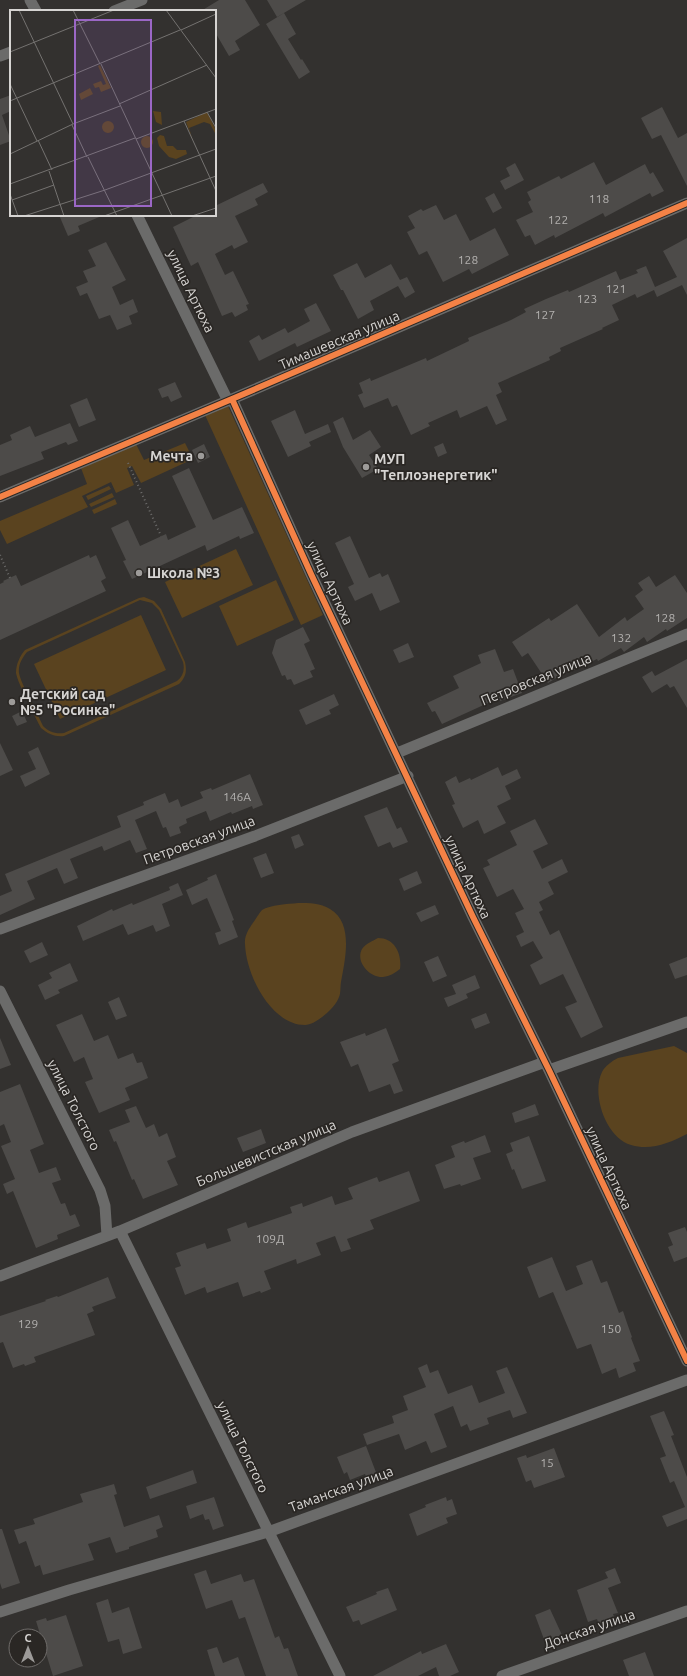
<svg xmlns="http://www.w3.org/2000/svg" width="687" height="1676" font-family="Ubuntu,sans-serif">
<rect width="100%" height="100%" fill="#33312f"/>
<!-- green -->
<path fill="#5a431f" fill-rule="evenodd" d="M228,406l95,209 -22,10 -96,-210z
M185,443l8,16 -52,24 -9,-17 -5,2 7,17 -18,8 -5,-11 -29,14 6,11 -81,37 -7,-14v-9l87,-37 -6,-16 55,-24 8,16z
M109,486l2,3 -23,11 -2,-4z
M112,493l2,4 -23,10 -2,-3z
M115,499l2,5 -23,10 -2,-4z
M236,549l17,36 -71,33 -17,-36z
M276,580l18,40 -57,26 -18,-40z
M144,597l10,4 7,8 24,53c2,9 1,15 -6,22l-115,52c-9,1 -16,-2 -23,-8 -6,-12 -23,-44 -25,-55 0,-9 4,-17 9,-23l114,-52zM140,600l12,3 7,7 24,52c2,8 0,14 -6,19l-113,52c-9,1 -15,-1 -21,-7 -5,-12 -22,-42 -24,-53 -1,-8 3,-15 8,-21z
M141,615l25,55 -106,49 -26,-55z
M298,903c12,0 22,0 32,6 24,14 15,51 11,73 -1,5 0,11 -2,15 -3,10 -23,28 -34,28 -34,0 -59,-50 -60,-81 -1,-9 5,-17 10,-24 2,-3 5,-8 7,-10 8,-5 26,-6 36,-7z
M378,938c17,0 24,16 22,31 -5,4 -10,7 -17,8 -13,1 -28,-15 -21,-28 4,-6 11,-8 16,-11z
M674,1046l13,7v81c-18,9 -36,17 -56,11 -25,-7 -40,-51 -29,-73 3,-6 10,-11 16,-14z"/>
<!-- building -->
<path fill="#4d4b49" d="M219,0h26l15,25 -25,16 5,9 -11,6 -14,-24v-21h-14z
M267,0h39l-29,17z
M284,13l12,21 -8,5 13,21 1,-1 8,13 -11,7 -33,-55z
M11,95v16l-9,4 9,26 -11,4v-46z
M662,107l16,31 9,-5v53l-26,-51 -9,4 -11,-21z
M594,162l12,23 39,-21 5,10 3,-2 11,19 -12,6 -2,-4 -45,24 -2,-4 -48,25 -1,-3 -19,10 -5,-10 -5,2 -9,-17 17,-8 -5,-10 3,-2 -4,-8 32,-16 2,3z
M515,163l9,17 -19,10 -5,-9 10,-5 -4,-8z
M263,183l5,9 -13,7 3,6 -23,11 13,26 -14,7 -2,-4 -17,9 10,21 8,-4 16,33 -3,1 2,5 -13,7 -3,-5 -10,4 -24,-54 -7,4 -18,-39 24,-12h18v-9z
M494,193l8,15 -9,5 -8,-15z
M436,205l8,15 12,-6 14,27 25,-13 14,27 -37,19 -3,-5 -26,13 -16,-31 -8,4 -12,-23 8,-4 -7,-12 13,-7 2,2z
M59,215h45l-26,11 2,5 -12,5z
M687,238v57l-5,-10 -25,12 -3,-7 -17,8 -2,-4 -23,11 7,15 -17,8 1,1 -43,19 1,3 -12,6 1,3 -52,23 4,9 -6,3 11,25 -11,5 -9,-19 -27,12 -3,-8 -29,13 2,3 -19,9 -14,-30 -5,2 -4,-9 -24,10 -6,-13 5,-2 -4,-10 11,-5 1,3 55,-23 1,3 42,-20 -1,-3 43,-18 15,-8 -2,-3 22,-10 22,-9 1,2 47,-21 4,9 18,-7 -2,-3 10,-4 9,21 22,-10 -14,-26z
M106,242l20,38 -14,7 8,18 13,-6 5,13 -9,4 3,8 -15,6 -7,-15 -11,4 -12,-26 -7,3 -4,-9 12,-5 -5,-11 13,-5 -8,-16z
M357,263l8,15 26,-14 9,16 7,-3 8,15 -10,6 -7,-12 -28,15 4,9 -16,9 -15,-29h-2l-8,-15z
M316,303l15,28 -34,16 -2,-4 -36,18 -10,-20 10,-6 3,5 23,-12 3,5 22,-12 -6,-12z
M175,382l7,15 -11,5 -3,-6 -6,2 -4,-9z
M87,398l9,22 -17,7 -9,-22z
M295,410l10,24 23,-10 3,8 -22,10 2,4 -23,11 -17,-36z
M343,417l10,23 17,-10 11,17 -12,8 9,14 -16,9 -19,-31 -10,-25z
M70,423l8,18 -10,4 -2,-3 -25,10 3,7 -44,17v-31l12,-5 -2,-5 20,-9 5,11z
M443,443l4,10 -9,4 -4,-10z
M204,444l6,13 -12,6 -6,-13z
M189,468l24,52 29,-13 12,26 -14,6 -1,-3 -32,15 -2,-6 -73,34 -9,-18 3,-1 -15,-32 17,-8 12,26 26,-12 2,6 28,-13 -24,-51z
M350,536l19,42 11,-5 2,4 6,-3 12,28 -20,9 -8,-18 -17,8 -7,-14 6,-3 -19,-41z
M89,555l1,3 6,-3 10,23 -5,3 5,10 -106,49v-56l4,-2 -1,-1 13,-6 5,11z
M675,575l12,18v25l-20,13 -1,-2 -19,13 -3,-5 -20,15 -3,-4 -23,13 -1,-2 -27,13 -1,-2 -21,13 -20,-30 -6,4 -10,-15 37,-24 2,3 26,-17 22,33 26,-20 2,4 17,-12 -9,-13 8,-6 -5,-7 11,-7 7,11z
M303,627l7,14 -6,3 11,25 -5,2 3,6 -19,8 -3,-6 -4,1 -2,-5 -3,1 -10,-23 4,-13z
M408,643l6,14 -15,6 -6,-13z
M495,649l9,23 9,-3 9,24 -22,8 -1,-3 -57,26 -7,-13 -3,1 -5,-9 32,-15 -6,-12 28,-13 -3,-8z
M687,659v49l-13,-22 -4,2 -3,-4 -15,9 -10,-16 10,-6 3,5z
M334,694l5,11 -10,5 2,4 -25,11 -7,-15z
M22,711l5,11 -10,4 -5,-10z
M0,743l13,27 -13,6z
M38,747l12,27 -25,13 -5,-11 16,-7 -8,-17z
M498,767l4,9 15,-7 4,9 -16,8 6,13 -14,7 9,17 -22,11 -6,-14 -15,8 -11,-23 3,-1 -10,-22 11,-6 3,7 11,-5 1,2z
M250,774l13,31 -10,4 -1,-3 -20,8 -1,-2 -21,9 -4,-10 -20,8 1,4 -8,4 2,6 -11,4 -4,-10 -3,1 -7,-17 -21,9 12,29 -11,4 -6,-13 -26,11 -2,-5 -32,13 8,19 -14,6 -7,-16 -30,13 8,18 -35,16v-19l12,-5 -7,-17 116,-47 -4,-11 27,-11 -1,-3 22,-9 4,10 9,-4 3,8 22,-9 -3,-6 11,-4 1,2z
M387,807l10,22 4,-2 7,15 -15,6 -3,-6 -12,5 -14,-31z
M535,819l13,25 -15,7 9,18 20,-10 6,13 -20,10 6,12 -15,8 4,8 -4,2 11,23 9,-5 44,97 -22,11 -16,-31 12,-5 -14,-28 -23,11 -10,-20 13,-7 -10,-17 -12,6 -5,-11 8,-4 -9,-19 9,-4 -11,-20 -16,8 -14,-29 7,-3 -3,-5 30,-15 -7,-14z
M299,834l5,11 -9,4 -4,-12z
M266,853l8,20 -13,5 -8,-20z
M417,871l5,12 -18,8 -5,-12z
M216,874l18,46 -2,1 6,16 -19,8 -4,-12 6,-2 -14,-33 -15,7 -6,-15 22,-10 -1,-2z
M178,883l5,12 -21,9 8,22 -14,6 -3,-7 -25,10 -5,-11 -40,17 -6,-15 35,-17 1,2 19,-8 1,2 37,-15 -1,-3z
M435,905l4,9 -18,8 -5,-9z
M42,942l6,13 -18,8 -6,-12z
M438,956l9,20 -14,6 -9,-20z
M687,957v18l-12,4 -6,-15z
M70,963l8,18 -20,9 2,3 -15,7 -7,-15 14,-7 -3,-5z
M475,975l5,13 -14,6 2,4 -20,9 -4,-9 12,-4 -4,-9z
M119,997l8,19 -11,4 -8,-18z
M486,1013l4,10 -15,6 -4,-10z
M82,1014l12,27 14,-6 10,24 15,-6 4,10 5,-1 6,16 -23,10 5,12 -31,13 -14,-31 8,-3 -9,-22 -10,5 -18,-37z
M386,1028l13,33 -7,3 11,27 -9,3 -4,-10 -21,8 -11,-28 -7,3 -11,-25 25,-9 1,3z
M0,1038l11,27 -11,4z
M20,1084l24,60 -14,6 9,23 17,-6 5,13 -9,3 9,21 4,-1 5,13 5,-2 5,12 -23,9 1,4 -22,9 -23,-57 -6,3 -4,-10 12,-5 -14,-33 10,-4 -7,-18 -4,2v-34z
M535,1104l4,11 -24,8 -3,-10z
M136,1106l10,22 8,-4 5,13 8,-4 9,24 -9,4 11,24 -35,14 -9,-20 -2,1 -16,-39 -2,1 -5,-12 21,-8 -5,-12z
M261,1129l5,14 -23,9 -6,-14z
M485,1135l6,17 -18,6 8,21 -20,7 -1,-2 -16,5 -9,-24 20,-8 -4,-11 13,-5 1,2z
M529,1136l17,45 -24,8 -8,-20 -2,1 -6,-16 7,-3 -3,-8z
M409,1171l11,30 -50,19 4,9 -27,10 4,10 -10,3 -6,-16 -19,7 5,12 -24,9 -1,-5 -32,12 7,18 -10,4 -1,-2 -17,6 -5,-15 -31,11 -2,-6 -20,8 -10,-27 6,-2 -5,-13 29,-10 2,6 24,-8 -4,-12 19,-7 2,6 44,-15 -2,-6 12,-4 1,4 29,-11 3,9 18,-6 -5,-11 29,-11 2,5z
M685,1227l2,5v25l-13,5 -6,-15 5,-2 -5,-12z
M552,1257l14,34 17,-7 -7,-18 16,-6 9,23 6,-2 12,32 4,-2 4,12 5,14 -1,1 9,23 -7,2 3,8 -17,7 -3,-10 -14,6 -11,-30 -14,5 -24,-57 -14,6 -12,-31z
M108,1277l8,21 -24,9 2,4 -7,3 8,21 -61,22 2,5 -11,4 -1,-2 -11,4 -10,-26 -3,1v-27l46,-15 -1,-1 12,-4 1,1z
M427,1364l3,9 8,-3 10,24 24,-9 7,18 26,-10 -9,-22 11,-4 20,46 -14,5 -3,-8 -23,8 2,6 -19,7 -3,-7 -6,3 -8,-21 -19,8 13,33 -16,6 -5,-12 -21,9 -6,-16 -32,11 -4,-11 31,-11 -2,-7 16,-6 -5,-14 23,-9 -8,-19z
M664,1411l10,24 -3,1 16,41v42l-20,8 -5,-11 23,-9 -11,-26 -4,2 -10,-25 6,-2 -16,-40z
M366,1446l11,29 -10,4 -2,-5 -15,6 -3,-8 -3,2 -7,-17z
M554,1448l11,29 -31,11 -3,-8 -5,2 -9,-24 9,-3 1,3z
M193,1470l4,13 -47,16 -4,-12z
M114,1484l3,10 -3,1 10,32 35,-12 4,12 -7,3 2,7 -29,10v2l-13,4 -6,-16 -22,7 6,16 -51,15 -3,-10 -5,2 -9,-26 -7,3 -5,-14 21,-6 -2,-5 50,-17 -3,-8z
M214,1497l10,29 -11,4 -4,-11 -4,1 -2,-6 -13,5 -4,-13z
M446,1497l1,4 5,-2 5,15 -11,4 2,5 -31,13 -8,-22 17,-7 -1,-2z
M0,1529h2l18,54 -18,6 -2,-6z
M615,1568l6,15 -13,5 10,25 -5,1 2,5 -16,6 -2,-6 -9,3 -11,-32 31,-12 -3,-6z
M206,1570l5,14 30,-10 3,8 10,-3 21,59 4,-2 5,13 4,-1 10,28h-32l-21,-59 -6,2 -7,-19 -26,9 -12,-35z
M388,1588l9,22 -36,15 -2,-5 -6,2 -7,-15 31,-13 -1,-2z
M108,1599l4,14 17,-6 13,41 -19,6 -4,-15 -11,3 -12,-39z
M550,1609l12,26 -17,7 -10,-27z
M66,1615l17,51 -30,10 -17,-55 10,-3 1,3z
M446,1644l13,28 -9,4h-11l-3,-9 -18,9h-45l48,-25 1,3z
M217,1647l6,16 15,-6 7,19h-30l-8,-26z
M645,1652l9,24h-25l-6,-16z"/>
<g fill="none" stroke-linecap="round" stroke-linejoin="round">
<!-- path -->
<path stroke="#6d6c6b" stroke-width="2" stroke-dasharray="1 3" stroke-linecap="butt" d="M128,463l33,73
M0,555l10,23"/>
<!-- street -->
<path stroke="#6b6b6a" stroke-width="11" d="M30,0l6,11
M114,11l28,-11
M0,56l11,-4
M137,215l91,186
M232,399l79,175 162,343 76,153 138,291
M0,497l232,-98 455,-196
M397,753l290,-119
M0,929l102,-38 153,-55 153,-60
M0,991l100,199 5,16 2,30
M549,1070l138,-48
M120,1231l220,445
M0,1276l120,-45 232,-99 193,-70
M0,1612l69,-22 199,-58 419,-152
M502,1676l185,-65"/>
<defs>
<path id="cycleway" d="M232,399l79,175 162,343 76,153 138,291
M0,497l232,-98 455,-196"/>
</defs>
<!-- cycleway casing -->
<use href="#cycleway" stroke="#2a2724" stroke-width="8"/>
<!-- cycleway -->
<use href="#cycleway" stroke="#f48246" stroke-width="6"/>
</g>
<!-- markers -->
<g fill="#9d9b99" stroke="#2a2724" stroke-width="1.5">
<circle cx="201" cy="456" r="4"/>
<circle cx="366" cy="467" r="4"/>
<circle cx="139" cy="573" r="4"/>
<circle cx="12" cy="702" r="4"/>
</g>
<g text-anchor="middle" dominant-baseline="central" stroke-width="3.5" stroke-linejoin="round" paint-order="stroke">
<!-- number labels -->
<g font-size="12" fill="#b4b2b0">
<text x="599" y="198">118</text>
<text x="558" y="219">122</text>
<text x="468" y="259">128</text>
<text x="616" y="288">121</text>
<text x="587" y="298">123</text>
<text x="545" y="314">127</text>
<text x="665" y="617">128</text>
<text x="621" y="637">132</text>
<text x="237" y="796">146А</text>
<text x="270" y="1238">109Д</text>
<text x="28" y="1323">129</text>
<text x="611" y="1328">150</text>
<text x="547" y="1462">15</text>
</g>
<!-- street labels -->
<g font-size="14" fill="#d6d4d2" stroke="#2a2724">
<text transform="translate(191 291) rotate(64)">улица Артюха</text>
<text transform="translate(339 340) rotate(-23)">Тимашевская улица</text>
<text transform="translate(330 583) rotate(65)">улица Артюха</text>
<text transform="translate(536 679) rotate(-22)">Петровская улица</text>
<text transform="translate(199 840) rotate(-20)">Петровская улица</text>
<text transform="translate(468 877) rotate(65)">улица Артюха</text>
<text transform="translate(74 1105) rotate(63)">улица Толстого</text>
<text transform="translate(266 1153) rotate(-23)">Большевистская улица</text>
<text transform="translate(609 1168) rotate(65)">улица Артюха</text>
<text transform="translate(243 1447) rotate(64)">улица Толстого</text>
<text transform="translate(341 1489) rotate(-20)">Таманская улица</text>
<text transform="translate(589 1629) rotate(-19)">Донская улица</text>
</g>
<!-- poi labels -->
<g font-size="14" font-weight="bold" fill="#d6d4d2" stroke="#2a2724" text-anchor="start">
<text x="193" y="456" text-anchor="end">Мечта</text>
<text x="374" y="459">МУП<tspan x="374" dy="16">"Теплоэнергетик"</tspan></text>
<text x="147" y="573">Школа №3</text>
<text x="20" y="694">Детский сад<tspan x="20" dy="16">№5 "Росинка"</tspan></text>
</g>
</g>
<!-- overview -->
<g transform="translate(10 10)">
<rect width="206" height="206" fill="#33312f"/>
<path d="M90,55l11,23 -10,4 -2,-5 -4,1 -2,-4 8,-3 2,4 3,-1 -8,-18zM80,78l3,6 -12,6 -2,-6zM143,101l8,1 1,13 -6,-3zM197,102l9,18v5l-6,-11 -6,-2 -15,6 4,13 -7,-19zM92 117a6 6 0 1 1 12 0a6 6 0 1 1-12 0ZM150,125l4,1 3,10h6l4,4h9l1,4 -11,5 -7,-2 -10,-11 -2,-8zM131 132a6 6 0 1 1 12 0a6 6 0 1 1-12 0Z" fill="#5a431f"/>
<path fill="none" stroke="#747270" stroke-width="1" d="M9,0l54,114M63,0l27,54M156,0l50,68M171,20l35,-16M0,42l104,-42M91,54l71,152M0,74l27,57M0,91l170,-71M109,94l88,-39M197,102l9,16M174,111l32,70M62,115l15,32M126,129l80,-30M28,130l14,30M0,144l63,-30 47,-18M78,147l29,59M39,161l15,45M0,174l125,-46M0,184l8,22M2,190l42,-15M14,206l81,-26 111,-41M94,206l112,-40M182,206l24,-8"/>
<path fill="#9b67c6" fill-opacity="0.15" stroke="#9b67c6" stroke-width="2" d="M65,10h76v186h-76z"/>
<rect width="206" height="206" fill="none" stroke="#d6d4d2" stroke-width="2"/>
</g>
<!-- north arrow -->
<g transform="translate(28 1648)"><circle r="19" fill="#2a2724" stroke="#6f6c6a"/>
<path d="M0-3L7 15L0 10L-7 15Z" fill="#9d9b99"/>
<text y="-6" font-size="11" font-weight="bold" text-anchor="middle" fill="#d6d4d2">С</text>
</g>
</svg>
